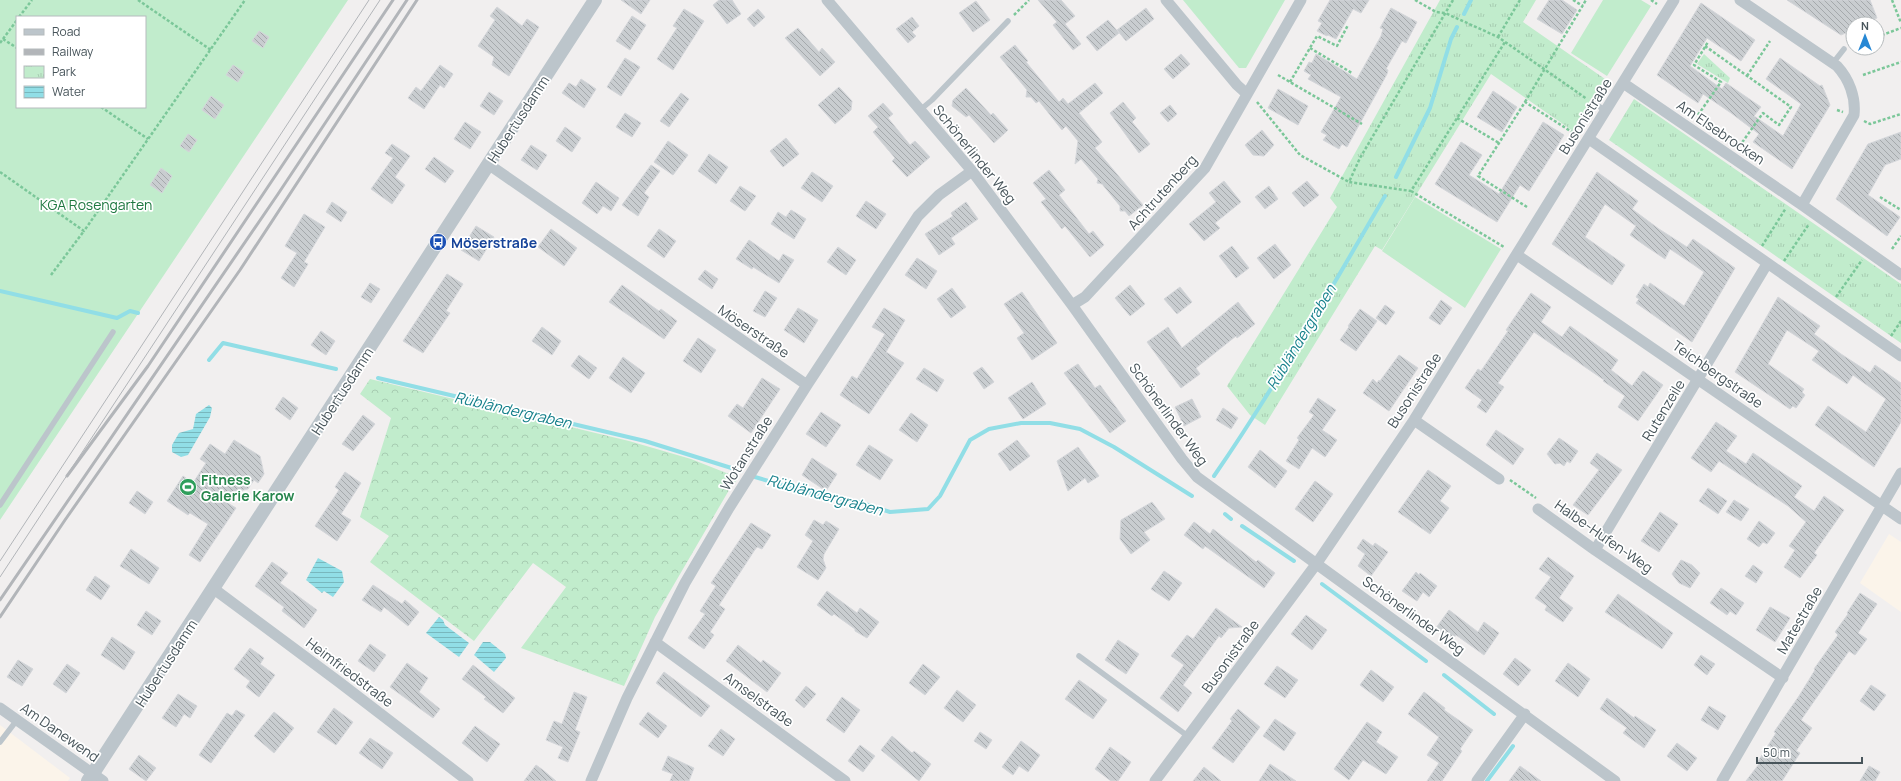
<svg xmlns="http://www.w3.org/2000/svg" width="1901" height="781" font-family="Manrope,sans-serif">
<defs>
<pattern id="forest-crowns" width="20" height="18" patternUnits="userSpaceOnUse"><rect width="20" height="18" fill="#c1eccc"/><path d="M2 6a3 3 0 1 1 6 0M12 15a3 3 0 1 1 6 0" fill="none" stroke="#a7ccb1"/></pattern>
<pattern id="park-tufts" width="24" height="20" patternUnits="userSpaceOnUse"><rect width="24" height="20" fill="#c1eccc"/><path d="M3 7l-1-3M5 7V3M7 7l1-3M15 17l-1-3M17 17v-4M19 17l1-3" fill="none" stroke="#a7ccb1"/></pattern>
<pattern id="water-rules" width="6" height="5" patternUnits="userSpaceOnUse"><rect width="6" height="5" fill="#91dee6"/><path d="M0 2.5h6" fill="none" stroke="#78b7bd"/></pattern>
<pattern id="building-back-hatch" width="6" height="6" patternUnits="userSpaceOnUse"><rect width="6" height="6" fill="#c9cdd0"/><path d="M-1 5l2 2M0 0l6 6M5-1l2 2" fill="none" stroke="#a5a9ac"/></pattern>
</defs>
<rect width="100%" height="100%" fill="#f1efef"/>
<!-- commercial -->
<path fill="#fbf4ea" d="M1889,534l12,8v70l-41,-29z
M0,725l70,53 -2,3h-68z"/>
<!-- green -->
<path fill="#c1eccc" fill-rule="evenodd" d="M0,0h348l-348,520zM17,17h128v90h-128z
M1183,0h102l-39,68h-7z
M1603,0h38l10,6 -44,70 -36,-23z
M1415,197l86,52 -36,59 -83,-57z"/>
<!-- forest -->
<path fill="url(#forest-crowns)" d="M370,379l259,62 62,18 48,19 -7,7 -77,132 -31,69 -103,-38 45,-61 -33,-24 -59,78 -104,-79 19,-26 -29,-19 31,-99 -31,-24z"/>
<!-- park -->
<path fill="url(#park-tufts)" d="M1440,0h96l-13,22 82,57 -32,52 -82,-57 -109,176 -7,-4 -110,179 -15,-10 -23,-29 110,-179 -7,-9z
M1704,54l26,24 -2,5 -31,-19z
M1634,99l267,185v59l-292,-203z"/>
<!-- water -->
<path fill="url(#water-rules)" d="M209,405l3,3 -2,9 -22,38 -7,2 -9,-5v-7l7,-12 14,-4 3,-15z
M318,558l24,13 2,11 -11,15 -9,-6 -2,2 -16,-13z
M439,617l4,3 2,5 24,18 -10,14 -33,-24z
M483,642h7l15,12 1,4 -12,14 -20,-17z"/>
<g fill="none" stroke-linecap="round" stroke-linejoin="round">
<!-- stream -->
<path stroke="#91dee6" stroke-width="4" d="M1464,14l7,-14
M1396,177l34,-69 21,-69 6,-12
M0,291l117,27 13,-7 8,2
M209,360l14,-17 113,26
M378,378l267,63 96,30
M1214,476c62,-90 116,-186 171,-280
M755,477l51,15 53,10 31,10 38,-3 12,-13 30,-56 19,-11 32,-6h29l30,6 34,18 78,49
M1225,514l6,5
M1242,526l52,35
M1322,584l104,77
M1444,675l50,39
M1487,781l26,-35"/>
</g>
<!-- building -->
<path fill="url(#building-back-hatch)" stroke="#d4d6da" d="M621,0h29l-9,14z
M719,0h13l9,14 -14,10 -14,-19z
M1038,0h23l14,16 -10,8 16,20 -8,6 -20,-25 4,-3z
M1330,0h39l-8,13 -8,-4 -17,30 -8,-4 -1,1 -10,-5 5,-8 -4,-2z
M1549,0h13l15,10 -15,24 -25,-15z
M1787,0h83l7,18 -16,6h-8v6l-12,5z
M976,1l14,19 -17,12 -14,-19z
M1701,3l54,37 -14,21 -34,-23 -17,28 32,23 4,-6 35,24 -7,9 29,20 18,-32 -35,-25 14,-21 40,28 2,-1 8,20 -38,64 -39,-27 6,-8 -28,-21 -28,-19 -5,9 -41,-28z
M497,7l25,19 5,-7 12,8 -30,49 -17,-11 2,-8 -16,-11 17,-26 -5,-4z
M1146,8l8,11 -28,22 -9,-11z
M1391,8l26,14 -11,21 -4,-2 -16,28 2,1 -1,4 -40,73 -5,-3 -3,5 -16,-9 4,-5 -6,-3 20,-35 -33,-18 3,-4 -7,-4 5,-9 3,1 4,-9 41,25 24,-43 2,-7 -3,-1z
M684,9l20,12 -31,49 -16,-11 20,-31 -4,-2z
M758,9l7,8 -11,10 -7,-8z
M632,16l14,9 -16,25 -14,-9z
M912,17l7,9 -7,6 4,4 -8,7 -12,-14z
M1108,20l11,13 -22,18 -11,-14z
M798,28l21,24 3,-4 13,14 -15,14 -35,-38z
M259,31l10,6 -6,11 -11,-7z
M1015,45l13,16 -2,1 33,40 4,-4 5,6 27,-21 8,10 -24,20 23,29 -7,6 48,57 -14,11 -4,-5h-5v-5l-18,-22 -5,-1 1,-4 -17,-20 -6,5 3,-23 -12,-15 -4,4 -23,-29 -3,2 -5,-6h-5l1,-7 -27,-33z
M1181,54l9,10 -17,15 -9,-10z
M625,58l15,9 -19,29 -14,-9z
M233,65l11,7 -6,10 -12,-7z
M440,65l13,9 -9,14 -4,-3 -16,24 -16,-11 8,-11 5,4z
M581,79l15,10 -12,19 -22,-15 7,-10 7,4z
M839,87l13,14 -1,9 -16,14 -17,-19z
M966,88l25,27 2,-2 15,17 -14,13 -25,-28 -3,2 -14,-11 1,-6z
M1278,89l30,17 -10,19 -30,-17z
M1493,91l24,16 -15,25 -25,-15z
M489,92l14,9 -9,14 -14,-9z
M681,93l8,6 -20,28 -9,-6z
M211,96l13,9 -9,14 -13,-9z
M1123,102l13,16 -4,4 18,22 -11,9 -29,-40z
M883,103l10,11 -5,4 22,27 5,-4 15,16 -23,20 -15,-16 3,-3 -22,-26 5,-5 -10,-11z
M1170,105l7,9 -9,8 -8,-9z
M625,113l16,10 -9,14 -16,-10z
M465,122l16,10 -11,17 -16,-10z
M1543,122l21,13 -35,56 -9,-6 -23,37 -62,-38 26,-42 21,13 -13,20 30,19z
M565,127l16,11 -9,14 -16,-11z
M1262,130l12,15 -10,11 -11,-1 -8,-10z
M1901,132v27l-16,6 -17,30 32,22 -13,19 -51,-37 32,-55z
M188,134l9,6 -8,12 -9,-6z
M786,138l13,16 -16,13 -13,-16z
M668,141l20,14 -15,20 -19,-13z
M392,144l18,12 -15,21 10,8 -13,19 -21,-15 22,-31 -8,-5z
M531,145l16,10 -10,15 -16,-10z
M709,154l19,13 -12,17 -18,-13z
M434,157l20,14 -9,12 -20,-14z
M651,165l9,6 -16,22 5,4 -11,19 -16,-11z
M161,168l11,8 -10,17 -12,-8z
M1049,170l16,20 -6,5 30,39 4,-3 11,14 -14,12 -25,-31 -3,3 -21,-27 5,-3 -13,-16z
M812,172l21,14 -11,16 -21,-14z
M1597,172l41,29 -6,8 27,20 28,18 6,-8 42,29 -43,74 -56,-39 3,-4 -3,-2 8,-13 4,3 2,-4 34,23 20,-34 -10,-7 -24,-16 -5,10 -18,-12 -17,-12 6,-9 -31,-22 -20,33 40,28 -13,20 -60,-41z
M1224,181l17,21 -26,21 5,5 -16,13 -15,-17 27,-22 -7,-9z
M1307,181l12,14 -15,12 -12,-14z
M596,182l23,16 -8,13 -8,-5 -6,8 -15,-11z
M740,186l16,10 -11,15 -15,-10z
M1269,186l9,13 -13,10 -10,-12z
M866,201l20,13 -10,15 -20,-13z
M332,202l15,10 -6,10 -15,-10z
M966,202l12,17 -27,19 4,6 -16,11 -14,-21 28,-18 -2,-3z
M791,210l15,9 -12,20 -23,-15 7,-12 8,5z
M304,214l21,13 -21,35 4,2 -14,23 -13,-9 16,-25 -12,-7z
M476,226l18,11 -15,24 -18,-11z
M551,229l26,19 -13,18 -26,-19z
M659,229l17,12 -12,17 -17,-12z
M749,240l30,21 4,-7 11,6 -15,23 -26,-16 -1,2 -16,-10z
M1275,244l16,21 -17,14 -17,-21z
M1232,246l17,22 -13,10 -17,-22z
M838,247l18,13 -10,15 -19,-13z
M917,258l20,13 -11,18 -21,-14z
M705,270l13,9 -6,10 -14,-10z
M447,274l16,10 -17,27 4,2 -27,40 -20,-12z
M370,283l10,6 -9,14 -10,-6z
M622,285l37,26 2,-2 16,12 -13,18 -55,-37z
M1130,285l15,19 -15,12 -15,-18z
M1180,287l12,15 -15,12 -13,-15z
M952,288l14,19 -15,11 -14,-19z
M765,291l12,7 -12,19 -12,-6z
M1022,292l35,51 -25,17 -15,-22 7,-5 -20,-29z
M1531,293l20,14 -10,15 21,15 8,-11 48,34 -7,10 21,16 11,-15 20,14 -25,36 -20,-14 7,-11 -22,-15 1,-1 -70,-48 -36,51 6,4 -18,26 -9,-6 5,-7 -17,-12 13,-19 3,2 27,-40 -2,-1z
M1778,297l42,29 -6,8 27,20 29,19 5,-8 26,18v39l-27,45 -59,-42 13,-19 38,26 20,-33 -33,-24 -6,9 -18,-12 -17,-12 7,-9 -32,-21 -19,34 36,25 -2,3 3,3 -9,13 -3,-2 -3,3 -55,-37z
M1441,300l11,8 -12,17 -11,-7z
M1238,302l17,22 -18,14 -1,-2 -40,32 4,6 -19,14 -34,-46 21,-15 14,21z
M1385,305l10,7 -9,13 -10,-7z
M798,308l20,12 -14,23 -20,-13z
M884,308l21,12 -19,32 18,11 -35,51 -29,-19 12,-19 5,3 28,-45 -13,-7z
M1360,309l17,12 -21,30 -16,-11 9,-13 -1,-1z
M542,327l19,14 -9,14 -20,-14z
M321,331l14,10 -9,14 -15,-10z
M698,338l18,12 -15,23 -18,-12z
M579,355l18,13 -8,11 -18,-13z
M1399,355l19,13 -29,43 -26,-18 10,-14 4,4 2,-3 1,1z
M623,357l22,16 -14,20 -22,-15z
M1078,364l17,24 5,-3 26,36 -16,12 -46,-60z
M982,367l12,15 -10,7 -11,-16z
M924,368l20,12 -7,12 -21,-13z
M762,378l18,11 -29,44 -23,-17 9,-12 6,4z
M1032,382l14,22 -23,15 -15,-21z
M283,397l15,11 -8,12 -15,-11z
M1318,398l18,12 -14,20 15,10 -12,17 -13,-9 -13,21 -13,-8 13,-21 -2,-2 17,-23 -5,-3z
M1192,399l9,18 -17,9 -9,-19z
M1223,408l15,10 -7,11 -15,-9z
M821,412l20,13 -15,22 -20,-13z
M911,413l17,12 -11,17 -18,-12z
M363,415l12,9 -22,27 -11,-7z
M1716,422l21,14 -11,15 20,13 7,-11 49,33 -8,11 20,14 10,-15 20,14 -30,43 3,2 -17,23 -16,-11 11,-17 -6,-4 17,-24 -18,-16 -69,-45 -8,11 -20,-14z
M1496,430l28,19 -11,16 -27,-20z
M1559,438l19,13 -8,12 -3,-2 -3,5 -4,-3 -5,1 -8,-10z
M234,440l26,16 4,18 -6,9 -4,-3 -6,9 -32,7 20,12 -36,54 -11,-7 19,-31 -18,-11 -2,2 -21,-14 16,-25 10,7 13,-20 -6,-4 10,-15 15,10z
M1017,440l13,16 -20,15 -12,-17z
M869,445l24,15 -13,20 -24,-15z
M1078,447l21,29 -11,7 -3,-5 -17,13 -11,-30z
M1260,450l27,21 -12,17 -27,-21z
M1597,453l25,17 -34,45 -15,-10 26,-35 -9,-7z
M812,458l25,16 -11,17 -24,-16z
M1428,470l23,16 -11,15 9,7 -19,26 -32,-22z
M345,472l16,11 -20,31 10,6 -14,21 -22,-15 24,-36 -4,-3z
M1315,481l18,13 -20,28 -18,-13z
M1708,488l19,13 -9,13 -19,-13z
M137,491l16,11 -8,12 -16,-11z
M1734,500l15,9 -8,12 -15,-9z
M1152,502l13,17 -21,13 6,8 -19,14 -11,-15 1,-19z
M1660,512l18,12 -19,28 -18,-11z
M814,520l9,5 3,-4 13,8 -15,25 -1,5 3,9 -8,12 -21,-13 16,-26 -8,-6z
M1759,521l16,12 -8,11 -4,-2 -4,5 -12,-8z
M1194,522l16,12 3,-5 43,33 2,-2 17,13 -11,15 -59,-42 -2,3 -19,-14z
M751,523l20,12 -9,14 -5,-2 -3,4 -35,54 6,4 -15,23 4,3 -10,14 -16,-11 17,-24 -5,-3 16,-25 -5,-3z
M1363,539l10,7 2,-3 13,9 -17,24 -13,-10 7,-12 -8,-6z
M131,549l28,19 -10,16 -29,-18z
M1548,557l26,19 -15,22 14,10 -10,14 -18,-12 2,-4 -12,-8 16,-21 -12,-8z
M1681,560l11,5 8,8 -10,15 -11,-5 -7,-9z
M272,562l16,11 -8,10 37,27 -13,18 -22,-17 2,-4 -29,-21z
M1753,565l10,7 -7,11 -11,-7z
M1164,571l18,12 -13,18 -18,-12z
M1416,572l3,3 1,-2 17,13 -8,11 -6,-5 -6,9 -15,-10z
M95,576l15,10 -9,14 -15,-10z
M373,585l29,19 3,-4 14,12 -11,14 -24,-19 -3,5 -19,-12z
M1721,588l23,15 -8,12 -6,-4 -3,4 -17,-12z
M827,591l30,22 3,-5 19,14 -12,16 -12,-7v-2l-21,-15 -2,2 -15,-11z
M1860,593l17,11 -19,29 9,6 -12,16 -6,-4 -48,69 11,8 -16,23 4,2 -18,28h-36l13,-17 -2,-1 19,-30 -2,-1 25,-36 16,-26 -1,-1 24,-34 -3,-3 13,-18 -1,-1z
M1618,594l55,39 -11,16 -57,-37z
M1770,607l20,11 -15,24 -19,-12z
M1216,608l26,19 -13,1 -8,10 -2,-2 -36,49 9,8 -14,19 -18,-14 24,-33 -13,-9 16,-21 6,4z
M1449,610l29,22 6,-10 15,11 -15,22 -28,-20 -4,5 -16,-12z
M146,611l15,10 -9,14 -15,-10z
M1306,615l21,15 -15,20 -21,-16z
M112,637l23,15 -11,18 -23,-15z
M1118,640l21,14 -13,20 -21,-14z
M370,644l16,11 -12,17 -16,-11z
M738,645l23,18 2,-3 18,13 -14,19 -41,-31z
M250,648l14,10 -4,6 15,11 -16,22 -13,-10 4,-6 -16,-12z
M1701,655l14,9 -8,11 -13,-10z
M1515,658l16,12 -13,16 -15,-12z
M18,660l15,9 -11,17 -15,-9z
M407,663l21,15 -9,14 21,17 -7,9 -43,-31z
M1568,663l22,16 -12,18 -23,-16z
M67,664l13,9 -14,20 -13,-9z
M923,664l17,13 -15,18 -16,-12z
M473,665l42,33 -12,15 -19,-14 2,-2 -24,-18z
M1277,666l21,14 -13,18 -21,-14z
M1371,670l23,17 -11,15 -23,-17z
M664,672l46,34 -9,11 -45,-34z
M1079,680l28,20 -14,19 -28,-20z
M1871,685l15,10 -12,16 -14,-10z
M806,686l10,8 -12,14 -9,-8z
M957,690l19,15 -13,17 -19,-14z
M574,692l13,5 -12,33 5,2 -12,30 -10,-4 5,-11 -17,-7 8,-19 8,3z
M1424,692l21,16 -1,2 29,20 -13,19 2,2 -20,30h-15l12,-18 -12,-8 12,-18 -31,-23z
M178,694l19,12 -7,12 -6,-4 -8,13 -14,-9z
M842,697l18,13 -16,23 -18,-13z
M1607,698l27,20 1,-2 21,14 -12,18 -21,-15 4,-5 -27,-19z
M1709,706l17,10 -8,14 -17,-10z
M334,708l19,14 -17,23 -19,-13z
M1238,709l22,18 -27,36 -21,-15 20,-27 -2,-2z
M236,710l9,5 -34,48 -12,-8 28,-42 5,3z
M274,712l20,16 -20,25 -20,-17z
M648,712l19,14 -9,12 -19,-14z
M1275,719l21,14 -12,18 -21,-15z
M1367,722l15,10 -6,10 22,15 -12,17 -23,-14 -14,20 -15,-11z
M475,726l25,18 -13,18 -25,-19z
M721,729l14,10 -12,17 -15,-10z
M980,732l12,8 -6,9 -12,-8z
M892,736l20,17 2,-2 17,13 -12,17 -38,-31z
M370,738l23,15 -11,16 -23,-16z
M1021,741l19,14 -12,17 -9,-6 -6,9 -11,-8z
M1677,743l20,15 -10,13 -20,-15z
M860,745l15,11 -12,16 -15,-11z
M1110,747l21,15 -13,19h-7l-16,-12z
M139,755l17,13 -10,13 -17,-12z
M668,756l26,12 -5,13h-19l3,-7 -11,-4z
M1270,764l26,17h-37z
M536,765l7,5 13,11h-32z
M1520,766l21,15h-32z
M1869,766l11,6 -5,9h-15z
M1204,767l17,14h-28z"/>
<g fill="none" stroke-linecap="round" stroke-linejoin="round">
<!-- path -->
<path stroke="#7bc799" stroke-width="2.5" stroke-dasharray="3 2" stroke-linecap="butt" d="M138,0l73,50
M1415,0l21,12 9,1 53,24 89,62
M1453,0l-93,158 -11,24 62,9 94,-149
M1573,0l10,6
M1651,0l6,4
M1892,0l9,23
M1014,15l15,-15
M19,17l13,-17
M1498,37l22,-37
M1877,37l24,-9
M3,39l14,9
M0,43l17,-23
M1705,46l86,61 -12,18 -16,-12 -22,31
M1310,48l42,25
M1278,75l84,49
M1863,75l38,-13
M1747,76l23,-35
M1290,82l27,-46 20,10 11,-21
M1257,102l43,53 49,27
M1525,102l61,-102
M101,107l47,32
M1837,110l6,2
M1698,115l23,-33 -27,-17 14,-23
M1457,118l42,25
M1864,121l6,3 31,-10
M0,172l84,59 161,-231
M1411,191l93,56
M1880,197l21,13
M1527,207l-49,-31 47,-74 50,32
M1762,246l24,-38
M1892,249l9,-13
M1784,261l25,-37
M51,275l33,-44
M1836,297l26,-37
M1891,336l10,-15
M1510,480l26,18"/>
<!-- service -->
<path stroke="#bcc5cb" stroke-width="5.5" d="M1833,63l11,-14
M1594,103l12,8
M920,110l12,-10 76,-79
M0,505l113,-173
M1079,656l110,81
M0,742l17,-22"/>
<!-- minor -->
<path stroke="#bcc5cb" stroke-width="11" d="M827,0l145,171 100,134 110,154 15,18 418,304
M1166,0l71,85 10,9
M1740,0l97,66c12,13 19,31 17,49l-52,90
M1623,83l179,122 99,70
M1589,139l312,217
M488,164l319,221
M1517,255l384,264
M1072,305l13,-8 120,-129 96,-168
M1414,420l85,59
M1538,509l57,41 188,128
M1595,550l172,-286
M214,589l125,93 129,99
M655,642l190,139
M0,708l103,73
M591,781l36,-83 58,-115 44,-75 78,-123 111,-169 21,-21 33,-24
M1155,781l162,-218 97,-143 260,-420
M1477,781l48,-67
M1722,781l179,-308"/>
<!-- tertiary -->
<path stroke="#bcc5cb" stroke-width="14" d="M88,781l507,-781"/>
<!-- tram -->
<path stroke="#b2b5b9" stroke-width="1" d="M0,561l369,-561
M0,577l380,-577"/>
<!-- rail -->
<path stroke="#b2b5b9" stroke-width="3" d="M67,476l81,-110 245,-366
M0,600l278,-406 129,-194
M0,617l65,-97 175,-250 177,-270"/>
</g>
<!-- icons -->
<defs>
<symbol id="bus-disc" viewBox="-11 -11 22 22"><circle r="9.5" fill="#1a4fb4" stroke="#fff"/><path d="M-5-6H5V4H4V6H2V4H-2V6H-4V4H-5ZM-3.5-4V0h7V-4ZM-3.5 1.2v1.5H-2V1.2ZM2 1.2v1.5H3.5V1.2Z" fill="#fff"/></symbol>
<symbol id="stadium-disc" viewBox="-11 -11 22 22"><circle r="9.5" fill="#2e9e5b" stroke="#fff"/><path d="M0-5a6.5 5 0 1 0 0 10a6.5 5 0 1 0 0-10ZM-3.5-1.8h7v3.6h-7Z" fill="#fff"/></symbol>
</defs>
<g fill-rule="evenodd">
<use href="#bus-disc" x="428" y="232" width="20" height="20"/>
<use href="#stadium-disc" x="178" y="477" width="20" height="20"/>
</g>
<g text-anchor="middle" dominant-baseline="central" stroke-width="3.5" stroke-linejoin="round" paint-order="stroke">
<!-- street labels -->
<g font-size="14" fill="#48555b" stroke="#fff">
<text transform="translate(1585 116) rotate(-58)">Busonistraße</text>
<text transform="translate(518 119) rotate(-57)">Hubertusdamm</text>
<text transform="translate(1721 132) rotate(34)">Am Elsebrocken</text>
<text transform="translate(975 154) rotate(51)">Schönerlinder Weg</text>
<text transform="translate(1162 192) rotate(-48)">Achtrutenberg</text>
<text transform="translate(754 331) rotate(34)">Möserstraße</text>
<text transform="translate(1718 374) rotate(35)">Teichbergstraße</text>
<text transform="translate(1414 390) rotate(-57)">Busonistraße</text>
<text transform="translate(342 391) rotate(-57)">Hubertusdamm</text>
<text transform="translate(1663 410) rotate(-59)">Rutenzeile</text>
<text transform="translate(1169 414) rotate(54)">Schönerlinder Weg</text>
<text transform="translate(746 453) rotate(-58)">Wotanstraße</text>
<text transform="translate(1604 536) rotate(35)">Halbe-Hufen-Weg</text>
<text transform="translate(1414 615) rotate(36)">Schönerlinder Weg</text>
<text transform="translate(1799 620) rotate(-60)">Matestraße</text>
<text transform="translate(1230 656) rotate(-54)">Busonistraße</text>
<text transform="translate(166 663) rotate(-57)">Hubertusdamm</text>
<text transform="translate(350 672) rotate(37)">Heimfriedstraße</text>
<text transform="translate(759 699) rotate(36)">Amselstraße</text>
<text transform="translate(60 732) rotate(35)">Am Danewend</text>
</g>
<!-- park labels -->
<g font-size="14" fill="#1e7840" stroke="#fff">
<text x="96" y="204">KGA Rosengarten</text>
</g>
<!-- transit labels -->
<g font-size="14" font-weight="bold" fill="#164399" stroke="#fff" text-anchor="start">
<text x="451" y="242">Möserstraße</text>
</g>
<!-- leisure labels -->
<g font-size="14" font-weight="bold" fill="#27864d" stroke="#fff" text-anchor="start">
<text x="201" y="479">Fitness<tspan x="201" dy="16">Galerie Karow</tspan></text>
</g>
<!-- water labels -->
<g font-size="15" font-style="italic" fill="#16808b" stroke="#fff">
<text transform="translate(1301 337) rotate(-59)">Rübländergraben</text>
<text transform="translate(513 410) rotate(13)">Rübländergraben</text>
<text transform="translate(825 495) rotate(15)">Rübländergraben</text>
</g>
</g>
<!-- legend -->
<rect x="16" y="16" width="130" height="92" fill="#ffffff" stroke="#b6bbbd"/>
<rect x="24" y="29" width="20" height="6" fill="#bcc5cb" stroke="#b6bbbd"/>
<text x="52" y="36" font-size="12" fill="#48555b">Road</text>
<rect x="24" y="49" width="20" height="6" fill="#b2b5b9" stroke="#b6bbbd"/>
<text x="52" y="56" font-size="12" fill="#48555b">Railway</text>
<rect x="24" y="66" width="20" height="12" fill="url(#park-tufts)" stroke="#b6bbbd"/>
<text x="52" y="76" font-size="12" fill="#48555b">Park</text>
<rect x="24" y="86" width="20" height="12" fill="url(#water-rules)" stroke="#b6bbbd"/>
<text x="52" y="96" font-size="12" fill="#48555b">Water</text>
<!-- north arrow -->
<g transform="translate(1865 36)"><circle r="19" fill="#ffffff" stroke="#b6bbbd"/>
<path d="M0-3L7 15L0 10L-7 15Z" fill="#2687d4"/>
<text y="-6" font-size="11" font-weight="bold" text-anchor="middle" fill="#48555b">N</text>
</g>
<!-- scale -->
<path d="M1757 757v6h105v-6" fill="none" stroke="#48555b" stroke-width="2"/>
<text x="1763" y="757" font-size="12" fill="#48555b" stroke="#ffffff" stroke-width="3" paint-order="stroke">50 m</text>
</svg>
